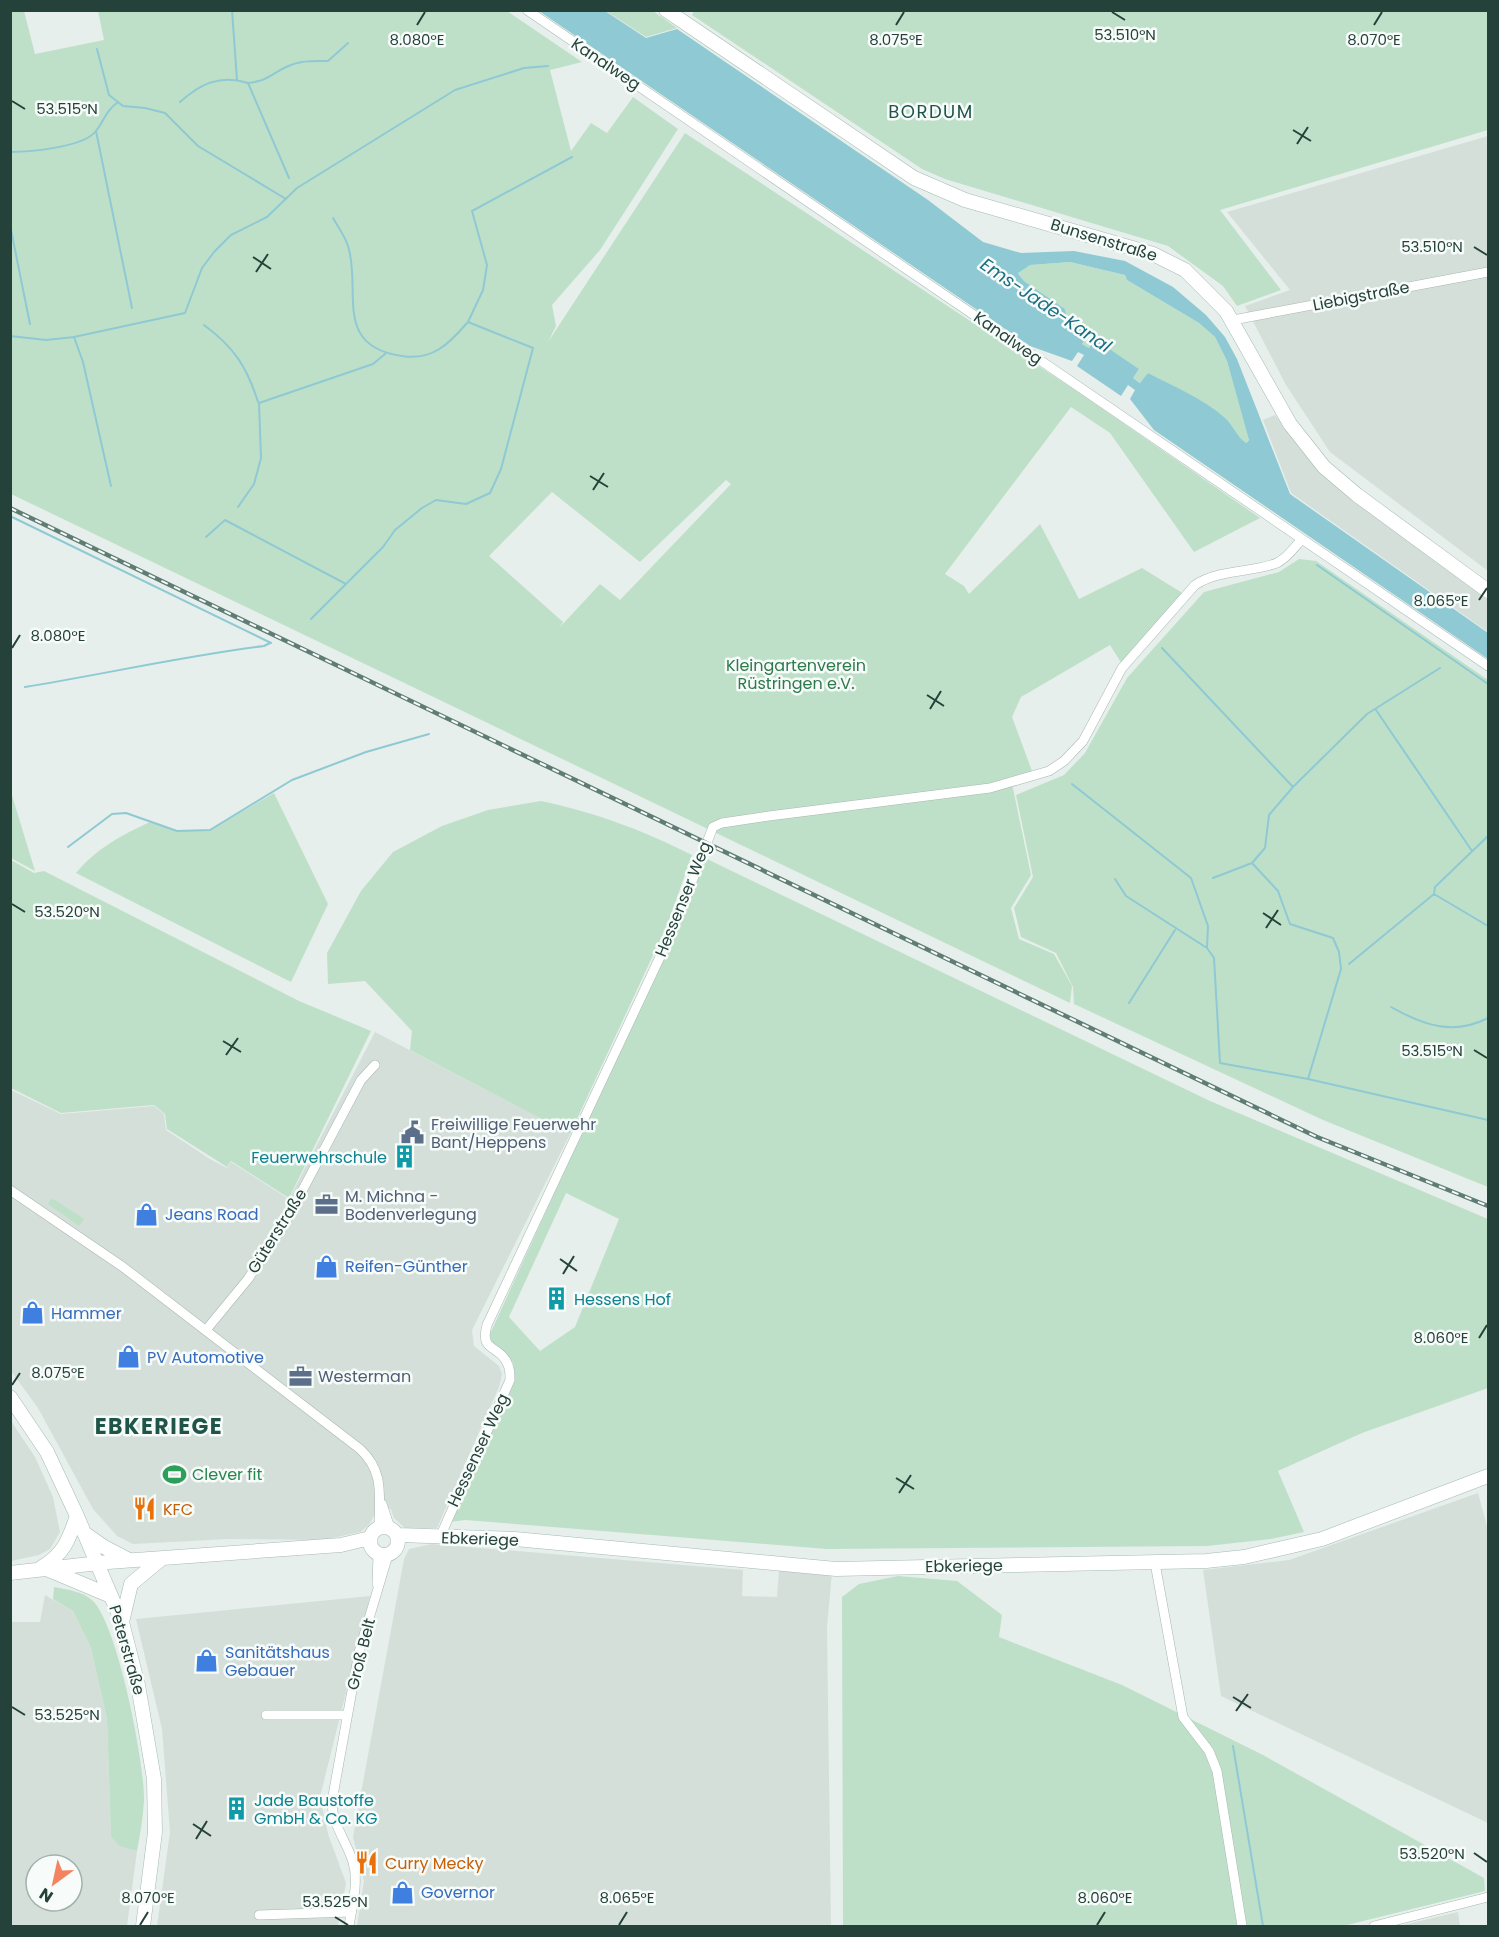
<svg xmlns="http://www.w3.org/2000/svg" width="1499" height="1937" font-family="Poppins,sans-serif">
<rect width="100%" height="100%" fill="#e6efeb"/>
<!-- built -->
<path fill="#d4dfda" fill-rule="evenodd" d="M1488,136v435l-158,-119 -44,-67 -41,-79 45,-16 -63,-78z
M1275,415l39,50 174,131v36l-197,-139 -28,-73z
M375,1032l195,102 -98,196 2,16 25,20 3,8 -3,13 -62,141 -31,1 -12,-11 -3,-9 -13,-1 -9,17 -9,7 -37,8 -95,-1 -95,5 -16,-8 -24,-27 -55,-101 -27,-37v-281l50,24 93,-8 10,8 2,16 44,29 17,9 4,-6 58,37z
M11,1421l24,36 18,40 7,35 -10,17 -11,6 -28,6z
M1478,1493l10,37v293l-267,-127 -18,-126 86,-10z
M432,1544l311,26 -1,26 35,1 2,-27 53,2 -5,55 4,299h-474l7,-45 -11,-44 51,-278 5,-10z
M45,1595l28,16 18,37 16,71 4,118 9,8 17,6 -10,75h-116l-1,-304h30zM36,1865h36v36h-36z
M370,1596l-50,201 8,37 18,49 -8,43h-181l13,-94 -8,-103 -26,-110z
M1458,1912l2,14h-61z"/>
<!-- green -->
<path fill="#bfe0c8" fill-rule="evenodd" d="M10,11h14l11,43 69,-14 -6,-29h409l75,51 -32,8 21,81 20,-28 16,10 26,-36 45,32 -78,121 -48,55 4,21 -8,16 137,-209 396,261 179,124 -66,34 -84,-119 -39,-26 -126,167 19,12 5,8 71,-70 39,75 63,-31 42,26 -62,70 -12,-19 -89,52 -9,20 20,54 -21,8 20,96 -20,33 8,31 35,15 18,32 -2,17 -1059,-509zM726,480l5,4 -111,116 -20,-16 -40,43 3,-5 -74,-66 63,-64 88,70z
M606,11h47l24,17 -31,9z
M694,11h794v119l-268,80 61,80 -44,16 -14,-20 -55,-40 -223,-67 -23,-10 -230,-154z
M1070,262l55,13 2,5 72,43 16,14 12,24 22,78 -3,4 -6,-4 -14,-20 -78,-46 -7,10 -8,-5 6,-9 -44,-30 -6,9 -7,-4 5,-9 -20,-16 -2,-10 -41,-28 -6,-9 12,-7z
M1299,559l17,2 172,119v507l-165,-67 -249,-116 -1,-17 -17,-34 -35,-16 -7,-29 19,-31 -17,-82 48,-20 21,-22 42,-75 77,-86 75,-20z
M10,792h1l24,79 -24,-13z
M274,793l54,111 -37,78 -215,-109c21,-25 44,-37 74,-51l27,9 33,-1z
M541,801c56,12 101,29 151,54l-24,68 -98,211 -160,-84 2,-19 -47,-50 -37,3 -1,-31 34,-62 32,-39 49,-26 46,-16z
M707,859l503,242 278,118v169l-126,45 -84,38 26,61 -33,7 -64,7 -380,3 -362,-29 -15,2 65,-143 -2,-17 -22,-20 -1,-8zM566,1193l53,26 -44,108 -35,24 -31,-34z
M11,860l23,13 10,-2 255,130 72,30 -82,167 -58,-37 -4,6 -60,-38 -2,-15 -11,-9 -93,8 -50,-25z
M52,1198l32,21 -5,7 -31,-22z
M898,1576l59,5 45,34 -3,22 123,48 141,70 221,123 1,13 -142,35h-500l-1,-329 17,-13z
M54,1587c14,3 29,4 39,14 25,25 52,163 51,200 -1,17 -4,34 -7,50l-17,-5 -9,-9 -4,-118 -16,-71 -18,-37 -20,-12z"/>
<!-- water -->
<path fill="#8ec9d4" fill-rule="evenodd" d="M539,11h66l41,27 31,-9 251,171 55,42 38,11 53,-2 51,10 48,26 33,28 19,22 12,22 53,135 198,139v26l-334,-229 -24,-31 5,-9 -7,-5 -7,11 -44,-30 7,-11 -6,-3 -6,9 -42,-15zM1070,262l55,13 2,5 72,43 16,14 12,24 22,79 -3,3c-10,-7 -13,-18 -21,-25 -24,-21 -51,-31 -77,-45l-8,10 -7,-5 6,-9 -44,-30 -6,9 -7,-4 6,-9 -21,-16 -2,-10 -41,-28 -6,-8 12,-8z"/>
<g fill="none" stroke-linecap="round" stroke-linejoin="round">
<!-- stream -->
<path stroke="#8ec9d4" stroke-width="2" d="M232,10l5,70
M97,49l12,46 14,11 22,2 20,5 33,33 88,53
M248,83c19,-2 22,-8 38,-16 14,-7 27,-6 42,-6l20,-18
M180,102c20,-18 40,-28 68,-19l41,95
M96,131l36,177
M10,152c20,0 73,-5 85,-20 9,-10 10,-21 22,-29
M333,218c5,9 12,18 15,28 14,44 -16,100 54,110 30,5 47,-12 65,-33
M10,225l20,99
M204,325c30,22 43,42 54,77
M10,336l36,4 28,-3 111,-24 17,-45 12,-16 17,-17 36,-18 30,-29 158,-98 69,-22 24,-2
M74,337l9,25 28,124
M238,507l16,-23 7,-26 -2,-55 114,-39 12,-10
M10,516l261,127
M206,537l19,-17 121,64
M1317,565l171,119
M311,619l72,-72 12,-17 27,-22 14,-8 30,4 24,-11 11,-24 32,-121 -65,-26 15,-32 4,-25 -15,-54 100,-54
M1162,648l131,139
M25,687c80,-13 159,-31 239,-41l6,-3
M1376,710l96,141
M1072,784l119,94 17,48 -1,22
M68,847l44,-33 14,-1 51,18 33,-1 82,-50 74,-28 63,-18
M1252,863l26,28 12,33 43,14 6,14 2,17 -33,110
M1213,878l39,-15 13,-15 4,-33 24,-28 74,-73 73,-46
M1115,879l11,17 81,52 7,10 6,105 88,16 180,41
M1434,894l54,32
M1349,964l85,-70 1,-7 53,-51
M1129,1003l46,-73
M1391,1007c32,18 62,29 97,11
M1233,1746l30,180"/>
<defs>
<path id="street" d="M527,10l961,656
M1233,320l255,-48
M10,1190l113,77 237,182c25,23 19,48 19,79
M206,1330l42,-51 36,-54 77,-145 14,-15
M382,1504l8,24
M440,1537l70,-157c0,-5 0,-11 -2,-15 -8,-21 -29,-12 -21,-40l188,-400 38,-98 9,-4 47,-7 221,-28 59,-17 15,-10 19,-20 39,-73 73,-83c25,-16 55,-12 82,-22 10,-5 17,-15 24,-23
M1155,1563l28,154 26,34 8,20 25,155
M377,1584l1,-30
M266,1715h81
M259,1915l92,-3
M349,1926c3,-19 10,-44 4,-64 -7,-22 -21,-37 -21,-61l27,-149 29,-97
M1374,1926l114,-29"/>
<path id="secondary" d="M666,10l248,168 51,22 188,54 32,16 41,41 64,113 34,43 33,28 131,96
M10,1397l37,55 30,64 45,106 16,63 16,94 1,53 -12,94
M370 1541a14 14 0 1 1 28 0a14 14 0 1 1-28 0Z
M84,1533l20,14 25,13
M398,1535l117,4 321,30 370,-8 38,-4 78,-18 166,-63
M42,1567c22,-13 27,-28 35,-51
M49,1570l62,26
M10,1573l98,-11 233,-17 29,-7
M122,1622l9,-38 29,-24"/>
</defs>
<!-- street casing -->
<use href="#street" stroke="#a8b8b2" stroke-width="10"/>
<!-- secondary casing -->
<use href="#secondary" stroke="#a4bbb3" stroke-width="15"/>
<!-- street -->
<use href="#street" stroke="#fff" stroke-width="9"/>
<!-- secondary -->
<use href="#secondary" stroke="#fff" stroke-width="14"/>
<defs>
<path id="rail" d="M10,508l1307,629 171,69"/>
</defs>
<!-- rail casing -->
<use href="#rail" stroke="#5f7d75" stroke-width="4.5"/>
<!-- rail -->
<use href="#rail" stroke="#f7fbf9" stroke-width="2" stroke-dasharray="7" stroke-linecap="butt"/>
</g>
<!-- ticks -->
<path fill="none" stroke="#24423a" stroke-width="2" d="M1112,12l13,8M417,25l8,-13M896,25l8,-13M1374,25l8,-13M12,101l13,8M1293,130l18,11M1297,144l11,-17M1474,247l13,8M253,257l18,12M256,272l12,-18M590,476l18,11M593,490l11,-17M1479,600l8,-12M12,648l8,-13M927,695l17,11M930,709l11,-18M12,904l13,8M1263,913l18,12M1266,928l12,-18M223,1041l18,11M1474,1050l13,8M226,1055l12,-17M560,1259l17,12M563,1274l11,-18M1479,1338l8,-13M12,1385l8,-12M896,1478l18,11M899,1493l12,-18M1233,1697l18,11M12,1707l13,8M1236,1711l12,-17M193,1824l18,12M196,1839l11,-18M1474,1853l13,9M335,1917l13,8M140,1925l8,-13M619,1925l8,-13M1097,1925l8,-13"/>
<!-- icons -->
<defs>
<symbol id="civic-bare" viewBox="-9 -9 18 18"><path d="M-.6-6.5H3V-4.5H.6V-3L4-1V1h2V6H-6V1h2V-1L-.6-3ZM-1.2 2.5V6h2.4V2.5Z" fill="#5c6f8a" stroke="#f7fbf9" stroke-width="2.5" paint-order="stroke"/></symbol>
<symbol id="building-bare" viewBox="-9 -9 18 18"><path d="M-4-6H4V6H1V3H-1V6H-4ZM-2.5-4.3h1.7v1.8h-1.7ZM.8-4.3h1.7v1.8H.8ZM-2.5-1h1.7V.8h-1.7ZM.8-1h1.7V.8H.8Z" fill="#0f9aa8" stroke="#f7fbf9" stroke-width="2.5" paint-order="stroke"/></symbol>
<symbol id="office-bare" viewBox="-9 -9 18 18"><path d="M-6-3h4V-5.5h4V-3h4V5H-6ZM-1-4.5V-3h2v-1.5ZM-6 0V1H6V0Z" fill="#5c6f8a" stroke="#f7fbf9" stroke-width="2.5" paint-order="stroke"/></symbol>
<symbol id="shop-bare" viewBox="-9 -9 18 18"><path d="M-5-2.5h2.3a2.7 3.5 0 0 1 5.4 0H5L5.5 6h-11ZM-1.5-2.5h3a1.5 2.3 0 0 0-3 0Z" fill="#3f7fe0" stroke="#f7fbf9" stroke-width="2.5" paint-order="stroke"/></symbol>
<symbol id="stadium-bare" viewBox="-9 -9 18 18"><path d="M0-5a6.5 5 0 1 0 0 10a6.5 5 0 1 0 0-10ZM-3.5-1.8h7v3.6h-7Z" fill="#2e9e5b" stroke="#f7fbf9" stroke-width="2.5" paint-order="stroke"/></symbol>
<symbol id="restaurant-bare" viewBox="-9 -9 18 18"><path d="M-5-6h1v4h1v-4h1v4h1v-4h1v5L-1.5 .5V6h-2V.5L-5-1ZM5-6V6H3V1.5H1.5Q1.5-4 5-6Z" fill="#e8710a" stroke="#f7fbf9" stroke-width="2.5" paint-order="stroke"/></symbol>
</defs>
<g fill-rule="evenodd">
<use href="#civic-bare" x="396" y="1116" width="33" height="33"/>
<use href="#building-bare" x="388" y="1140" width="33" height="33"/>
<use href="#office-bare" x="310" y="1188" width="33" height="33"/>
<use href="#shop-bare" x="130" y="1198" width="33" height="33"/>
<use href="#shop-bare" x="310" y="1250" width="33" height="33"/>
<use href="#building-bare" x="540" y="1282" width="33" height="33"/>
<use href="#shop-bare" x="16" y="1296" width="33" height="33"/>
<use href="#shop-bare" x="112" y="1340" width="33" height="33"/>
<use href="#office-bare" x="284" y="1360" width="33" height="33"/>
<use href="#stadium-bare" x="158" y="1458" width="33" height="33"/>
<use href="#restaurant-bare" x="128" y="1492" width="33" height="33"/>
<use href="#shop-bare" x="190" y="1644" width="33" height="33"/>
<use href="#building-bare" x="220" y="1792" width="33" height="33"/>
<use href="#restaurant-bare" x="350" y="1846" width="33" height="33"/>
<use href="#shop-bare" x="386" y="1876" width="33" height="33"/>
</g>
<g text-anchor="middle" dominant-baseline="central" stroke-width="5" stroke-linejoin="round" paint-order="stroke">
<!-- street labels -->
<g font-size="16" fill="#24423a" stroke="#f7fbf9">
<text transform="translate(606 64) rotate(34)">Kanalweg</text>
<text transform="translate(1104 240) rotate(17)">Bunsenstraße</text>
<text transform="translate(1361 296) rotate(-11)">Liebigstraße</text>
<text transform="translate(1008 338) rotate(35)">Kanalweg</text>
<text transform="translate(683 899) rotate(-68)">Hessenser Weg</text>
<text transform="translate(277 1231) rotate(-58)">Güterstraße</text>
<text transform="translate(478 1450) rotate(-65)">Hessenser Weg</text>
<text transform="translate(480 1539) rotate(2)">Ebkeriege</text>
<text transform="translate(964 1566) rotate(-1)">Ebkeriege</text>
<text transform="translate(127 1650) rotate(74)">Peterstraße</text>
<text transform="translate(361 1654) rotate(-76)">Groß Belt</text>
</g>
<!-- park labels -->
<g font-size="16" fill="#2d7a4b" stroke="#f7fbf9">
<text x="796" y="665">Kleingartenverein<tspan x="796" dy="18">Rüstringen e.V.</tspan></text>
</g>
<!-- service labels -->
<g font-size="16" fill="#4e5e75" stroke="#f7fbf9" text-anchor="start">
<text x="431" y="1124">Freiwillige Feuerwehr<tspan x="431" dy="18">Bant/Heppens</tspan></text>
<text x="345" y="1196">M. Michna -<tspan x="345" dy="18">Bodenverlegung</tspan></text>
<text x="318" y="1376">Westerman</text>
</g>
<!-- culture labels -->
<g font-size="16" fill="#0d838f" stroke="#f7fbf9" text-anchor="start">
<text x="387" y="1157" text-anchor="end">Feuerwehrschule</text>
<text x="574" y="1299">Hessens Hof</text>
<text x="254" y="1800">Jade Baustoffe<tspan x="254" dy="18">GmbH &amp; Co. KG</tspan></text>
</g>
<!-- shop labels -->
<g font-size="16" fill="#366cbe" stroke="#f7fbf9" text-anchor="start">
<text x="165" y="1214">Jeans Road</text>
<text x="345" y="1266">Reifen-Günther</text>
<text x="51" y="1313">Hammer</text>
<text x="147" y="1357">PV Automotive</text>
<text x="225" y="1652">Sanitätshaus<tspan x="225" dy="18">Gebauer</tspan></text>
<text x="421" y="1892">Governor</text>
</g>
<!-- leisure labels -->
<g font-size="16" fill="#27864d" stroke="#f7fbf9" text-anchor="start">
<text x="192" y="1474">Clever fit</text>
</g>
<!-- food labels -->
<g font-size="16" fill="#c56008" stroke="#f7fbf9" text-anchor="start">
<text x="163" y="1509">KFC</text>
<text x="385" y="1863">Curry Mecky</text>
</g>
<!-- neighbourhood labels -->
<g font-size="18" letter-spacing="1.5" fill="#1f5548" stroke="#f7fbf9">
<text x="931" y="111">BORDUM</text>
</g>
<!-- water labels -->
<g font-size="18" font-style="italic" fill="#1c6f80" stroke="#f7fbf9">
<text transform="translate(1046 305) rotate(34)">Ems-Jade-Kanal</text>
</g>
<!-- district labels -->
<g font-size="22" font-weight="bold" letter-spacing="1.5" fill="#1f5548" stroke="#f7fbf9">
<text x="159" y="1426">EBKERIEGE</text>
</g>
</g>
<g font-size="15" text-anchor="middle" fill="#24423a" stroke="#f7fbf9" stroke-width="5" stroke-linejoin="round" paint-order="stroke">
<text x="1125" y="40">53.510°N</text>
<text x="417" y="45">8.080°E</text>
<text x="896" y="45">8.075°E</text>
<text x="1374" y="45">8.070°E</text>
<text x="67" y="114">53.515°N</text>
<text x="1432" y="252">53.510°N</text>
<text x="1441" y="606">8.065°E</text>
<text x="58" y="641">8.080°E</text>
<text x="67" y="917">53.520°N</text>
<text x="1432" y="1056">53.515°N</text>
<text x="1441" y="1343">8.060°E</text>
<text x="58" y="1378">8.075°E</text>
<text x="67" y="1720">53.525°N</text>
<text x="1432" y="1859">53.520°N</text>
<text x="148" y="1903">8.070°E</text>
<text x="627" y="1903">8.065°E</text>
<text x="1105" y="1903">8.060°E</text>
<text x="335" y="1907">53.525°N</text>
</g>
<!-- border -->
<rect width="1499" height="1937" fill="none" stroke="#24423a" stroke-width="24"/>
<!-- north arrow -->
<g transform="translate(54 1883) rotate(213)"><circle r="28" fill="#f7fbf9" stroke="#a3b1ad" stroke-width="1.5"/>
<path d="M0-4.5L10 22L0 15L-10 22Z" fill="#f4845f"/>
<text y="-9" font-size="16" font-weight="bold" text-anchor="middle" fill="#24423a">N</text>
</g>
</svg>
